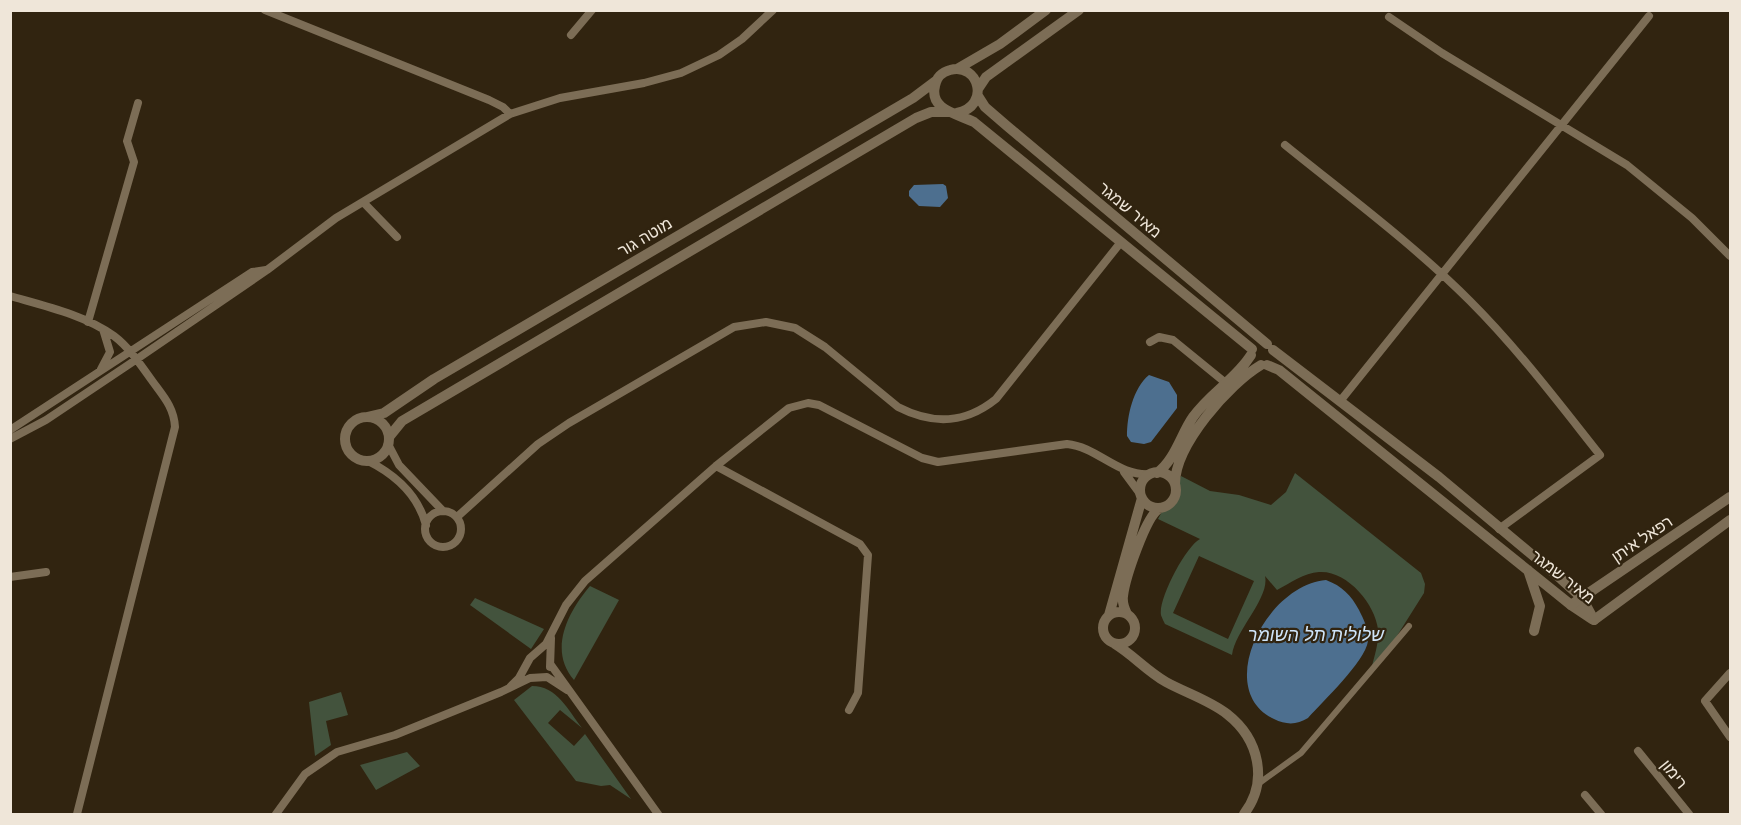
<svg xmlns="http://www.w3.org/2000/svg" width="1741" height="825" font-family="Arial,'Noto Sans Hebrew',sans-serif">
<rect width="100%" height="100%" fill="#312410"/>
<!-- green -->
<path fill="#43533d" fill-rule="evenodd" d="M1295,473l126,100 4,11 -1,9 -29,46 -23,27c3,-12 7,-24 6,-37 -3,-25 -31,-59 -59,-57 -15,1 -29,11 -42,18l-12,-14c5,22 -29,53 -33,79l-67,-31c0,0 -4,-8 -4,-9 -3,-16 25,-69 39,-76l-42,-20 23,-43 29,15 29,4 32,10 15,-13zM1199,556l55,25 -26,58 -55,-26z
M590,586l29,14 -45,80c-26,-30 -6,-68 16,-94z
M475,598l69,31 -13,20 -61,-44z
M532,686c25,0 36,24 50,42l-22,-18 -12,13 26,23 11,-12 46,65 -21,-14 -9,1 -25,-5 -62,-81z
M341,692l7,23 -22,6 5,24 -16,11 -6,-54z
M407,752l13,14 -44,24 -16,-25z"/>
<!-- water -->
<path fill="#4d6f8f" d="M943,184l3,2 2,12 -8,9 -21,-1 -10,-10v-5l5,-6z
M1149,375l20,7 8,13v13l-26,34 -7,2 -13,-2 -4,-6c0,-20 6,-48 22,-61z
M1326,580c16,6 25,15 33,30 5,10 10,20 9,31 -3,21 -45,60 -60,77 -11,7 -22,7 -34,1 -61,-29 -8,-134 52,-139z"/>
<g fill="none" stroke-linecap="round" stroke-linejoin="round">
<!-- pedestrian -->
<path stroke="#7c6d56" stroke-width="6" d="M1258,784l43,-31 108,-127"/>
<!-- minor -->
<path stroke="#7c6d56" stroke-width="8" d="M265,10l224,90 14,7 7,7
M1389,17l53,36 185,112 65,53 38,38
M571,35l21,-25
M1285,145c63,51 128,99 185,156 48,48 88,101 130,154l-101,74
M363,202l34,35
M10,296c35,10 75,19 104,40 16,12 28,31 39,46 11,15 21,26 22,45l-98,387
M88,322l46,-160 -7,-21 11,-38
M1150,342l9,-5 14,3 54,44
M101,369l9,-17 -7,-23
M1341,400l308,-384
M10,430l242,-158 14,-2
M10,439l36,-19 91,-61 130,-89 69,-52 174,-104 50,-16 84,-15 37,-10 38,-18 23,-16 31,-29
M388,444l11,21 44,46
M368,461c28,14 50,34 58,64
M716,466l144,78 8,11 -10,138 -9,17
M1124,472l17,23
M425 529a18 18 0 1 1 36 0a18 18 0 1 1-36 0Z
M457,517l81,-73 31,-21 165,-96 32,-5 29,6 30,19 73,60c35,18 67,17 98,-8l125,-157
M10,577l36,-5
M551,665l107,149
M550,667l1,-29
M1730,673l-25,28 25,36
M510,687l9,-9 11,-20 16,-14 20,-39 19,-24 131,-115 73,-58 19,-5 11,2 103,53 16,4 129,-18c31,3 51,33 84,30
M1638,751l51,63
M1585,795l16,19
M276,814l29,-40 32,-22 58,-17 106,-43 29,-14 17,-1 20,13"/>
<!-- tertiary -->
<path stroke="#7c6d56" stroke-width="10" d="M957,69l43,-25 46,-34
M978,89l8,-12 93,-67
M978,96l7,11 22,19 260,218
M957,113c34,-7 22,-51 -7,-43 -8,2 -14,8 -15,16 -6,24 23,28 39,36l278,227
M1273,350l166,127 122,102 21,19 12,22
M1267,365l12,5 292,235 21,14
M367,417l17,-4 50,-34 479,-281 24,-18
M345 439a22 22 0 1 1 44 0a22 22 0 1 1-44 0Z
M389,437l13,-16 514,-303 15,-6h18
M1140 490a18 18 0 1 1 36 0a18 18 0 1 1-36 0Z
M1157,473c18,-13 24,-39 36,-56 17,-24 43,-38 58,-62
M1175,484c0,-39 54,-100 86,-119
M1528,570l12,36 -6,25
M1103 628a16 16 0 1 1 32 0a16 16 0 1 1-32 0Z
M1127,614c-3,-6 -5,-11 -4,-18 2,-17 23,-81 37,-88
M1109,615l33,-117
M1115,644c18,11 32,27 51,38 20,11 43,18 61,32 32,25 42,67 17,100"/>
<!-- secondary -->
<path stroke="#7c6d56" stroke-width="10" d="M1571,605l159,-108
M1594,620l136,-100"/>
</g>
<g text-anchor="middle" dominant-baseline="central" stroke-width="4.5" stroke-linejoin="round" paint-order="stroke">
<!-- street labels -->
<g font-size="16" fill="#efe6d9" stroke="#312410">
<text transform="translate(1130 210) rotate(40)">מאיר שמגר</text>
<text transform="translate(645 237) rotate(-31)">מוטה גור</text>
<text transform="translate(1642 539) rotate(-34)">רפאל איתן</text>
<text transform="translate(1563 577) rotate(38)">מאיר שמגר</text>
<text transform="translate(1674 774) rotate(51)">רימון</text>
</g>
<!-- water labels -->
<g font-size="18" font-style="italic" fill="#cfe5fa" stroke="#312410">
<text x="1316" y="635">שלולית תל השומר</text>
</g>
</g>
<!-- border -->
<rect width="1741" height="825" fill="none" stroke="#efe6d9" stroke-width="24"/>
</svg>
